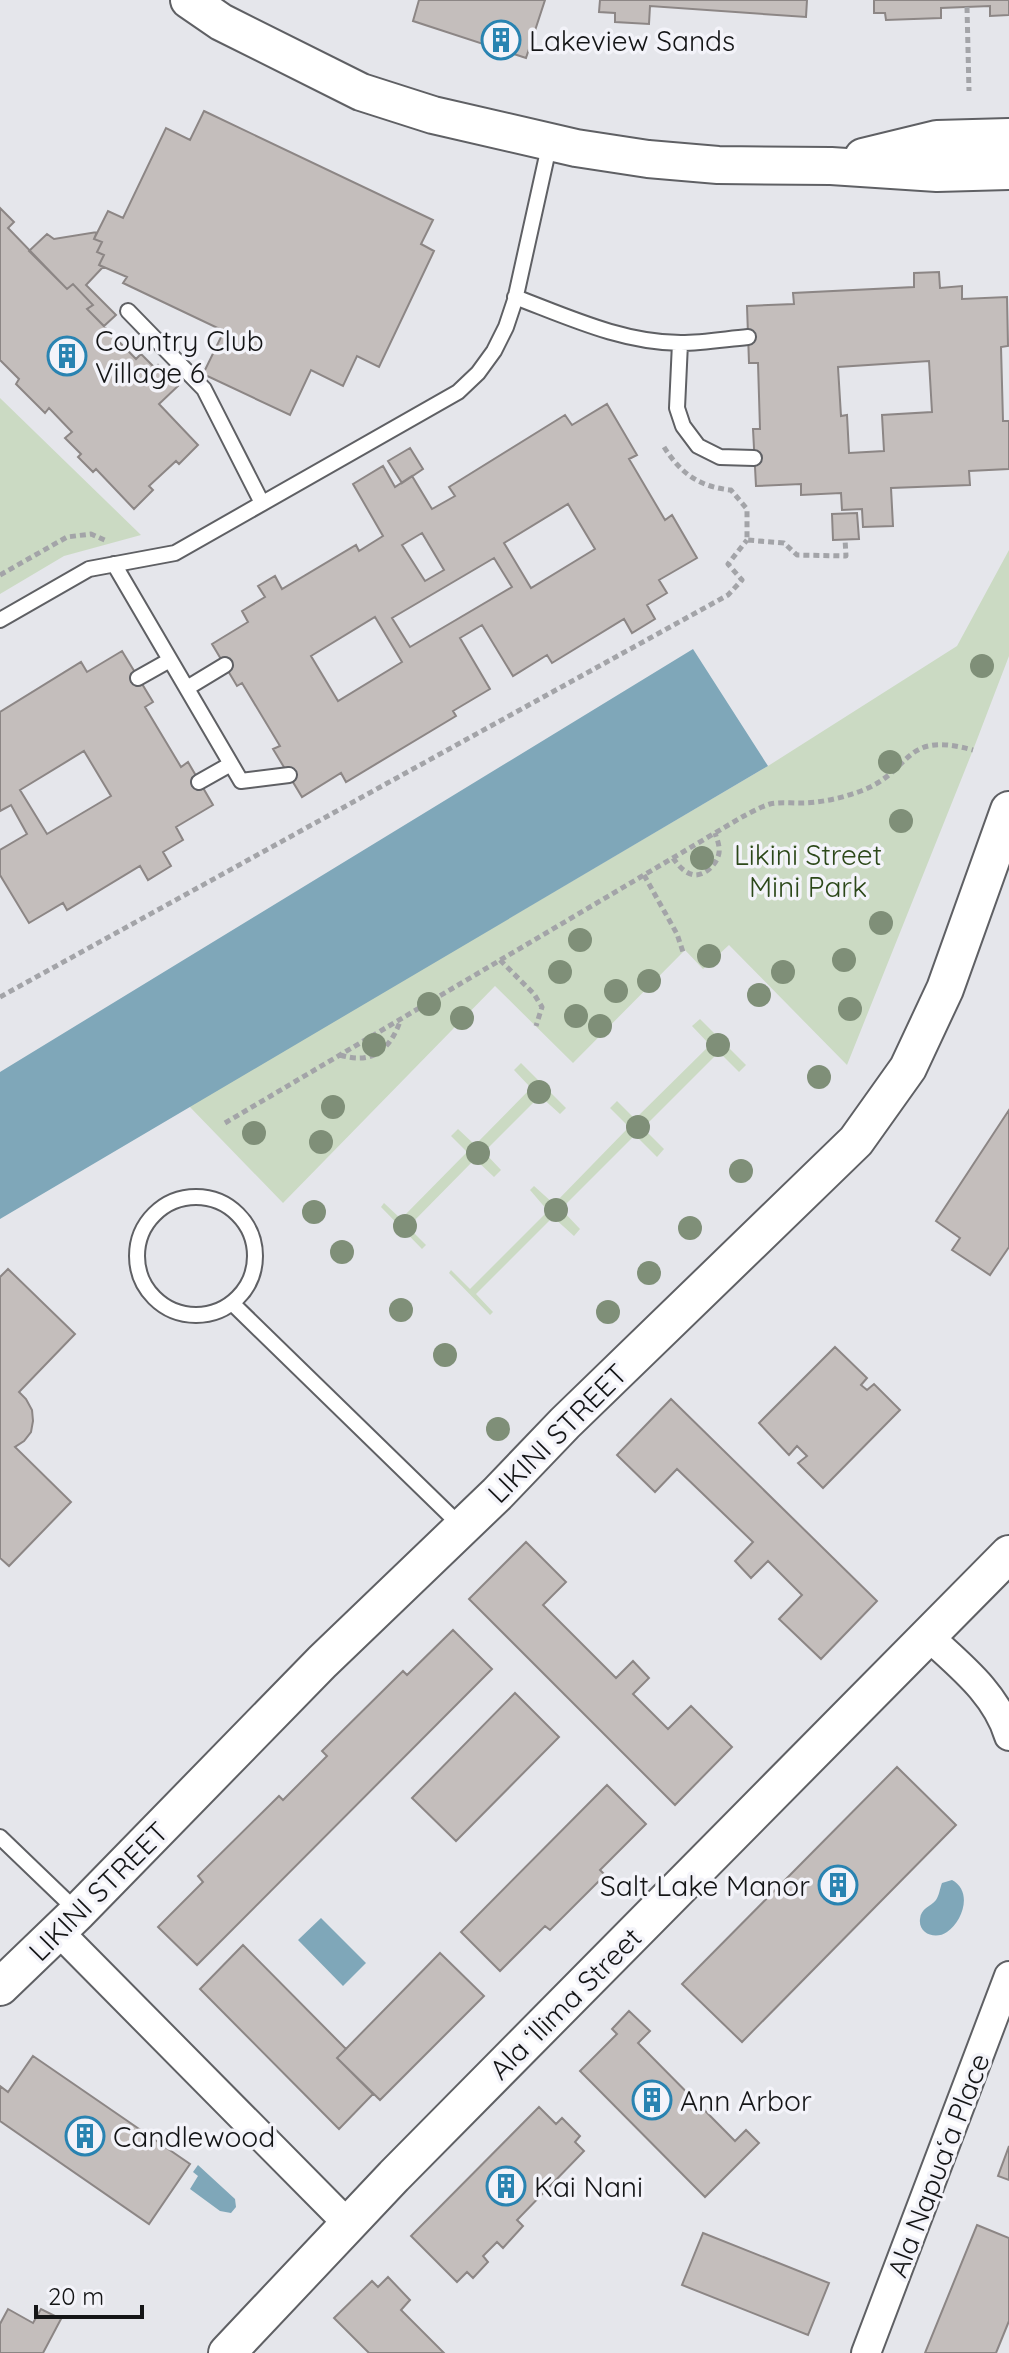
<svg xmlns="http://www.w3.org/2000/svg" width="1009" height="2353" font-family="Quicksand,sans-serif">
<rect width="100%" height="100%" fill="#e5e6eb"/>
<!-- green -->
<path fill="#cbdac3" d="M0,398l141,137 -77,21 -64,38z
M1009,550v106l-36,94 -126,315 -118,-120 -26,24 -18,-19 -112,113 -78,-77 -212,217 -94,-97 579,-340 189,-120z
M700,1019l46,46 -7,7 -20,-20 -76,76 21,21 -7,8 -22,-22 -74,74 19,20 -6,7 -21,-19 -77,77 17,18 -3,3 -41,-42 2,-3 19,19 78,-78 -18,-21 4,-4 20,18 75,-77 -19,-19 7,-7 18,18 75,-74 -18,-19z
M521,1063l45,45 -6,6 -20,-18 -56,56 17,18 -7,7 -19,-18 -67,68 18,18 -4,4 -41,-42 3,-4 17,16 66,-67 -16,-16 7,-7 17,16 56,-57 -17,-18z"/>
<!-- water -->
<path fill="#7fa7b9" d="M693,649l75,117 -768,453v-147z
M952,1880c21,11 11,41 -5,52 -11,8 -29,2 -27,-13 1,-11 10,-12 16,-19 3,-4 4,-12 6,-17z
M321,1918l45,45 -23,23 -45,-46z
M198,2165l37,34 1,8 -5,6 -11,-2 -30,-22 8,-13 -5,-4z"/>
<!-- building -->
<path fill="#c4bebc" stroke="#8c8685" stroke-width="2" fill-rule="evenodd" d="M419,0h126l-19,58 -113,-37z
M600,0h207l-1,17 -156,-11 -1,18 -34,-2v-9l-16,-1z
M874,0h135v15l-19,1v-10l-49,2v10l-55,2 -1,-7h-11z
M204,111l229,109 -12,24 13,7 -55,116 -22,-11 -14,30 -32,-16 -21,45 -87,-41 21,-43 -101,-48 4,-6 -28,-12 5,-10 -7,-3 5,-10 -8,-3 14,-28 15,7 43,-90 24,12z
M0,208l14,14 -6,6 59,61 6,-5 20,21 -6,4 49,50 5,-5 14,14 3,-3 20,21 -19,18 39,41 -19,19 -3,-3 -27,25 4,4 -19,19 -38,-40 -3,3 -15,-15 3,-3 -16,-16 7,-6 -23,-24 -4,5 -29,-29 3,-5 -19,-19z
M97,232l-3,7 8,3 -5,10 7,3 -5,10 4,2 -17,18 30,30 -12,11 -17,-17 6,-4 -20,-21 -6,5 -38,-38 18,-17 7,5z
M939,272l1,16 22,-2v13l45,-2 1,49 -7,1 2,74h6v48l-40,2 1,14 -79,3 2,38 -30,1 -1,-18 -20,1 -1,-17 -40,2v-11l-45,2 -3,-57h7l-2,-66h-9l-2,-57 47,-2 -1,-11 121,-6v-14zM929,361l3,51 -50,3 2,36 -35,2 -2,-38 -6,1 -3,-49z
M607,404l30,51 -8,4 36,61 7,-5 25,43 -38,22 8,13 -20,12 8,14 -23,14 -8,-14 -72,44 -5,-8 -34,21 -31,-51 -22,13 30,51 -37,22 3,5 -110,66 -5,-9 -39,24 -29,-48 7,-3 -38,-63 -5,3 -25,-42 36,-22 -6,-11 23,-14 -7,-11 17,-10 7,13 74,-44 3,6 24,-15 -30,-52 30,-18 12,21 17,-11 20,33 23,-13 -6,-9 116,-72 7,10zM568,504l27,45 -64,39 -27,-45zM422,533l22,37 -19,11 -23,-36zM494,558l18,29 -102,60 -18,-29zM375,617l27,45 -64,39 -27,-45z
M410,448l13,21 -21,14 -14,-22z
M857,513l2,26 -26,1 -1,-26z
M122,651l31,51 -8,5 36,60 7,-5 25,43 -37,22 7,13 -20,12 8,14 -23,14 -8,-14 -73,44 -4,-7 -34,20 -29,-48v-25l27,-16 -16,-29 -11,6v-99l81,-50 6,10zM84,751l27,45 -64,38 -27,-44z
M1009,1110v137l-19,28 -38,-25 8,-12 -24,-17z
M8,1269l67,65 -56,58 7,7 6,11 1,11 -2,11 -7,9 -9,6 56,55 -62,64 -9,-8v-281z
M835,1347l32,31 -6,7 6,5 7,-6 26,26 -77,78 -25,-25 9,-7 -10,-10 -8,9 -30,-32z
M671,1399l206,202 -56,58 -42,-40 23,-24 -34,-34 -17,17 -16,-17 18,-19 -76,-73 -22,23 -38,-37z
M526,1542l40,40 -23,23 73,73 17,-17 16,17 -16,16 35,35 23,-23 41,41 -57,58 -206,-206z
M453,1630l39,39 -295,296 -39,-38 45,-45 -5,-6 81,-80 4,4 44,-44 -5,-5 81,-80 4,4z
M515,1693l44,44 -103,104 -44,-43z
M897,1767l59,58 -214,217 -60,-58z
M607,1785l39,39 -46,46 5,5 -55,55 -5,-4 -45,45 -39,-39z
M243,1945l103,104 -9,9 36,36 -34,35 -139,-140z
M440,1953l44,43 -104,104 -43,-42z
M629,2011l21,20 -12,12 97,98 11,-11 13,13 -54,54 -125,-126 37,-37 -5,-5z
M33,2056l157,108 -41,60 -149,-103v-35l8,6z
M539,2107l17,17 6,-6 18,18 -5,6 9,9 -67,69 6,6 -20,22 -6,-6 -14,14 5,6 -15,16 -6,-6 -10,10 -46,-46z
M1009,2146v34l-11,-4z
M977,2225l32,13v83l-13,32h-71z
M703,2233l126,50 -21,52 -126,-50z
M388,2277l22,23 -9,10 43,43h-75l-35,-35 38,-37 6,6z
M8,2309l25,14 8,-14 20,10 -18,34h-43v-29z"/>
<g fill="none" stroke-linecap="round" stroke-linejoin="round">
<defs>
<path id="service" d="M515,297c53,20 108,46 166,46 22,0 45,-4 67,-6
M128,311l76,78 58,114
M680,343l-3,65 6,18 15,20 22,11 34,1
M114,564l127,217 48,-6
M0,620l89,-51 86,-16 283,-161 20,-19 16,-22 12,-24 9,-27 35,-158
M138,678l32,-18
M187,688l38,-23
M199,782l32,-18
M137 1256a59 59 0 1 1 118 0a59 59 0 1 1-118 0Z
M233,1304l229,223
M0,1837l78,75"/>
<path id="minor" d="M928,1636c31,29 68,57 81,100
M59,1932l289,292
M866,2353l143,-377"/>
<path id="tertiary" d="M189,0l32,22 140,70 72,23 143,33 72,11 70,6 113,1 106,7 72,-2
M863,157l74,-18 72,-2
M0,1987l78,-75 244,-250 175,-168 68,-71 291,-282 52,-73 37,-79 64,-179
M227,2353l167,-177 615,-622"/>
</defs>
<!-- service casing -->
<use href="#service" stroke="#5f6064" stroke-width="18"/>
<!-- minor casing -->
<use href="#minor" stroke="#5f6064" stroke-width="32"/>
<!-- tertiary casing -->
<use href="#tertiary" stroke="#5f6064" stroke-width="40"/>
<!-- path -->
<path stroke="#a3a4a8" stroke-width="5" stroke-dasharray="6 4" stroke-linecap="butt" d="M967,7l2,84
M664,447c17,27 36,40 67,43l16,19v31l37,3 13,12 49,1 -1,-17
M0,575l67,-38 24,-3 16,7
M673,858c5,7 12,16 22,17 11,0 22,-11 24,-22 1,-7 -2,-14 -4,-20
M644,875l33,59 6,18
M500,960l34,34 8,13 -6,19
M0,997l728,-402 14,-15 -14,-16 19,-24
M340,1055c33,10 50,-5 61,-36
M225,1123l517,-306c8,-4 18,-10 28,-13 9,-2 20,-1 30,-1 20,0 42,-5 61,-12 53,-20 40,-61 112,-41"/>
<!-- service -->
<use href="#service" stroke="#fff" stroke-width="14"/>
<!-- minor -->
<use href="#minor" stroke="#fff" stroke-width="28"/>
<!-- tertiary -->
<use href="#tertiary" stroke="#fff" stroke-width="36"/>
</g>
<!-- trees -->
<g fill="#7f8f78">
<circle cx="982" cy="666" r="12"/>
<circle cx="890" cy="762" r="12"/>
<circle cx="901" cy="821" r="12"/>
<circle cx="702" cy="858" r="12"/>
<circle cx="881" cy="923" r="12"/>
<circle cx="580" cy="940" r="12"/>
<circle cx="709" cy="956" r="12"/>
<circle cx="844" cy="960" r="12"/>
<circle cx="560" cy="972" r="12"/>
<circle cx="783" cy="972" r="12"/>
<circle cx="649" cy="981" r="12"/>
<circle cx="616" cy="991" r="12"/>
<circle cx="759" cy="995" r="12"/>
<circle cx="429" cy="1004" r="12"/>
<circle cx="850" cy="1009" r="12"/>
<circle cx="576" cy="1016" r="12"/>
<circle cx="462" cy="1018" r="12"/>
<circle cx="600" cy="1026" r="12"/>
<circle cx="374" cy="1045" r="12"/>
<circle cx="718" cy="1045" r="12"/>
<circle cx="819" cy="1077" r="12"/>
<circle cx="539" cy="1092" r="12"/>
<circle cx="333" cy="1107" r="12"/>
<circle cx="638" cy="1127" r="12"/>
<circle cx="254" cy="1133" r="12"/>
<circle cx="321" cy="1142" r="12"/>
<circle cx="478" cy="1153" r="12"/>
<circle cx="741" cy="1171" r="12"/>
<circle cx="556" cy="1210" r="12"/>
<circle cx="314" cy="1212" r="12"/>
<circle cx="405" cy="1226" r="12"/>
<circle cx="690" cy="1228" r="12"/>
<circle cx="342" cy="1252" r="12"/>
<circle cx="649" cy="1273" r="12"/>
<circle cx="401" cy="1310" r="12"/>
<circle cx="608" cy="1312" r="12"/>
<circle cx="445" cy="1355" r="12"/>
<circle cx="498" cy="1429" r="12"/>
</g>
<!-- icons -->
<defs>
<symbol id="building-ring" viewBox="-11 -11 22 22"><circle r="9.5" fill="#f3f3f9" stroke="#2983b1" stroke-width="1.5"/><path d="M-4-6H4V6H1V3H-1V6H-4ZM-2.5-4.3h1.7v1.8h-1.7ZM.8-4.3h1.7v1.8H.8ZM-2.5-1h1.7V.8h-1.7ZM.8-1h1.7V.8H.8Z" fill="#2983b1"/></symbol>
</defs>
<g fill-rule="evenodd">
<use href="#building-ring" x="479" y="18" width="44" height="44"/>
<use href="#building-ring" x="45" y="334" width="44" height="44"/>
<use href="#building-ring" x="816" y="1863" width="44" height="44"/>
<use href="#building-ring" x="630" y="2078" width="44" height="44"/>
<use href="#building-ring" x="63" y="2114" width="44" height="44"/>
<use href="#building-ring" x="484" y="2164" width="44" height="44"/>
</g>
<g text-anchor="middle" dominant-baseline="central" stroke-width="7" stroke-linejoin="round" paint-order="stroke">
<!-- poi labels -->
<g font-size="28" fill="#141516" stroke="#f3f3f9" text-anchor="start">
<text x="529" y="40">Lakeview Sands</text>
<text x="95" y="340">Country Club<tspan x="95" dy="32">Village 6</tspan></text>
<text x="810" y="1885" text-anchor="end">Salt Lake Manor</text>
<text x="680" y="2100">Ann Arbor</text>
<text x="113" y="2136">Candlewood</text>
<text x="534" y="2186">Kai Nani</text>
</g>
<!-- park labels -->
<g font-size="28" fill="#2c4819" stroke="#f3f3f9">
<text x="808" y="854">Likini Street<tspan x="808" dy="32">Mini Park</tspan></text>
</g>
<!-- street labels -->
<g font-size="28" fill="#141516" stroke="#f3f3f9">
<text transform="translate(557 1433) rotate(-45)">LIKINI STREET</text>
<text transform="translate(98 1891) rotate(-45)">LIKINI STREET</text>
<text transform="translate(565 2003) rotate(-45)">Ala ʻIlima Street</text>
<text transform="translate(938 2165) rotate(-69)">Ala Napuaʻa Place</text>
</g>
</g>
<!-- scale -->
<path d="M36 2305v12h106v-12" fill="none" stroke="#141516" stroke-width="4"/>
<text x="48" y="2305" font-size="24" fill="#141516" stroke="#f3f3f9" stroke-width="6" paint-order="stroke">20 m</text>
</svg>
